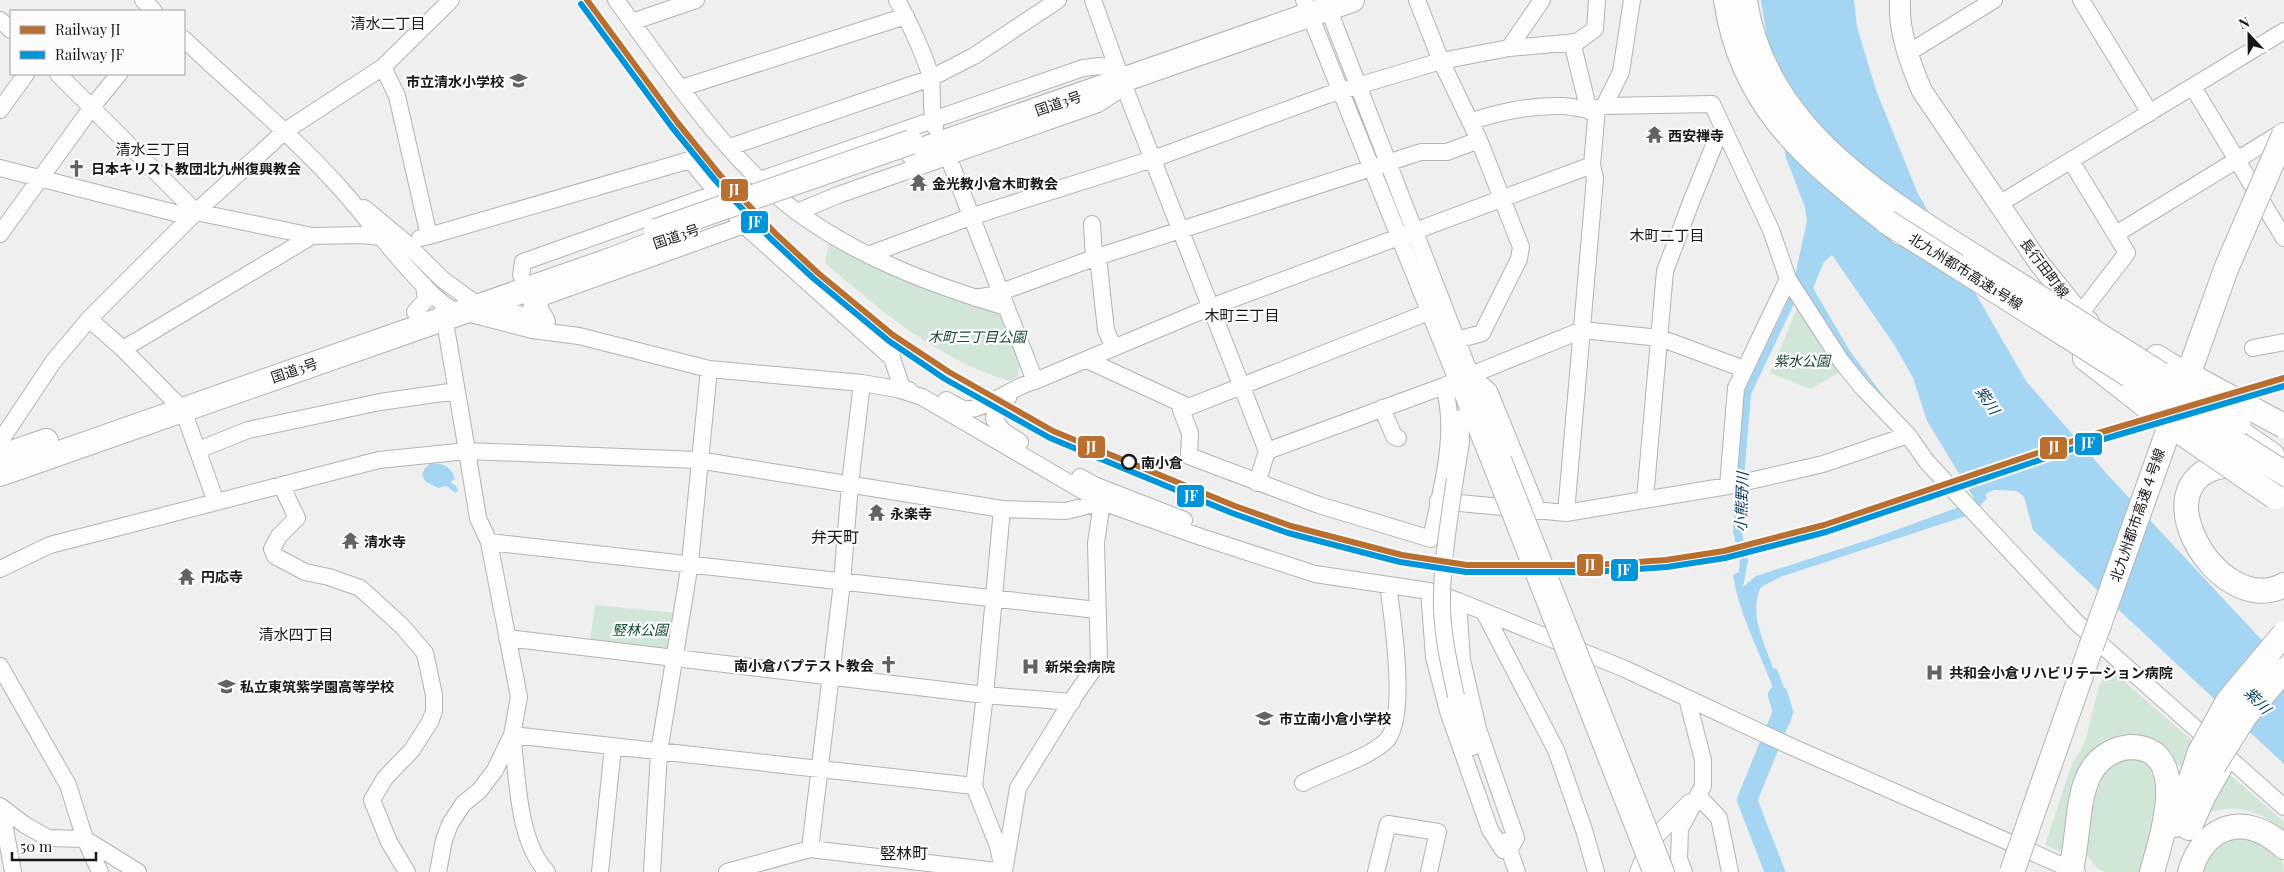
<svg xmlns="http://www.w3.org/2000/svg" width="2284" height="872" font-family="'Playfair Display','Noto Sans JP',serif">
<rect width="100%" height="100%" fill="#efefef"/>
<!-- green -->
<path fill="#d1e6d7" d="M830,239l172,76 19,46 -4,16 -8,4c-72,-22 -128,-70 -184,-118z
M1798,306l22,40 22,25 -32,18 -40,-16z
M595,605l82,8 -9,38 -78,-9z
M2109,661l10,9 7,13 69,60 -12,24 -66,-28 -56,113 -16,-7 27,-82c16,-17 18,-44 24,-65 3,-13 8,-25 13,-37z
M2138,757l14,11 8,23 -18,81h-38l-6,-3 -11,-14 -5,-21 22,-68 10,-8z
M2227,772l57,50v19l-14,-12 -1,-9c-23,-14 -41,-14 -66,-6z
M2246,833c17,10 38,16 38,39h-90l12,-22z"/>
<!-- water -->
<path fill="#a4d5f2" fill-rule="evenodd" d="M1761,0h93l3,27 19,63 41,102 109,189 81,93 177,190v100l-251,-234 -9,-33 -7,-6 -23,-1 -9,4 2,5 -18,16 -189,62 -19,10c-13,26 3,55 12,81l4,1 15,41 -2,14 -11,-4 -2,-9 3,-1c-12,-45 -40,-88 -47,-135l6,-3 1,-13 -7,-27 11,-140 47,-98 16,-73 -2,-14 -19,-49zM1832,255l63,91 18,32 14,43 47,77 -12,8 -88,32 -118,38 -13,11 5,-26 -5,-23 -1,-23 3,-1 -3,-11 9,-109 51,-107 42,66 46,52 -40,-54 -37,-63 11,-26z
M431,463c13,1 20,3 24,16l-5,3 6,4 2,5 -3,2 -8,-7 -9,2 -13,-7 -3,-6 3,-7z"/>
<g fill="none" stroke-linecap="round" stroke-linejoin="round">
<!-- river -->
<path stroke="#a4d5f2" stroke-width="20" d="M1775,872l-28,-72 36,-88 -5,-17"/>
<defs>
<path id="minor" d="M143,0l11,11
M616,0c51,70 111,160 181,212 63,46 135,73 209,95
M897,0c10,18 31,61 34,80 2,15 -1,32 4,47
M1093,0l29,81 145,370 -10,32
M1304,0l187,465
M1325,0l178,459
M1417,0l24,61 38,79 42,107 -2,12 -37,74 -25,7
M2081,0l69,113
M0,20l11,10
M632,22l64,-22
M184,39c52,50 109,96 157,150 24,27 46,57 71,84 12,13 24,27 39,36l81,21 47,6 130,33 153,14 35,6 25,8 180,105 99,35 114,37 114,17 29,10 167,68 165,77 287,126
M1572,42l17,69
M1509,48l68,-6 18,-13 2,-29
M1908,53l86,-53
M383,67l14,29 32,140 -9,2
M58,74l138,138
M2193,87l91,151
M681,88l225,-72
M1604,106l17,-34 11,-72
M0,110l26,-36
M1470,122c27,-10 63,-17 93,-16 12,0 22,6 34,2
M730,147l201,-69 43,-22 84,-56
M946,151l89,230
M2071,161l56,92 -47,61
M0,168l175,45 21,-1
M760,180l323,-112 17,-2 17,3
M1999,204l285,-173
M364,208l41,34 37,37 30,22 75,21
M797,212l41,-17 260,-91 18,-12 5,-10
M1092,224l2,34
M0,234l92,-127 27,-33
M2116,234l168,-103
M429,236l261,-76 54,65 148,133 11,33 6,-1
M379,237l-17,-2 -50,1 -116,-24 89,-81 98,-64 68,-67
M868,255l102,-38 183,-58 174,-64 114,-34 68,-13 33,-48
M1098,257l8,73 8,18
M521,275l2,-13 194,-69
M535,287l11,9 198,-71
M975,298l18,-3 101,-37 327,-106h26l32,-12
M1444,306l-263,104 9,23 -1,23 130,49 112,34c10,-49 27,-104 13,-153
M443,310l24,141 231,9 304,49 64,2 36,-9 -6,41 3,118 -23,33 -58,94 -14,84
M415,312l11,-12 -2,-15
M89,319l34,30 60,61 33,92
M2253,348l31,-6
M123,349l189,-113
M1087,360l102,47
M1472,376l17,15 49,120
M1008,398l-12,8 -2,13 9,12 17,11
M946,400c6,3 12,7 18,9 19,3 51,-24 71,-28l176,-74 381,-142
M1382,408l12,28 4,2
M198,450l50,-20 132,-28 76,-11
M1267,451l177,-65 138,-56 78,8 84,31
M4,455l-3,-15 52,-78 36,-43 107,-107
M1080,477l14,8 90,35
M1455,479l6,-37 -1,-24
M281,485l16,33 -18,18 -7,13 3,7 30,16 24,5 31,11 42,38 23,27 9,42v16l-4,11 -18,28 -27,28 -13,22 17,42 18,30
M1728,486l8,-98 52,-109
M1645,499l20,-228 26,-69 24,-59 8,-12
M1438,501l128,12 162,-27 95,-22 85,-29
M1002,509l-17,186 -11,91 24,60 4,19
M1566,513l29,-335 -3,-13 5,-57 7,-2 108,-2 59,126 17,49 53,82 20,25 47,49 19,27 150,161 207,184
M489,542c203,21 405,47 608,68
M0,569l50,-24 329,-85 88,-9 11,67 11,24 30,155 -7,38 -17,35 -15,20 -17,14 -13,20 -6,16 -6,32
M1429,591l5,66 14,54 42,119 13,20 6,1 7,-13 -38,-109 -16,-69 -4,-59
M1484,612l72,138 28,80 12,42
M507,638l478,57 87,7
M0,666l68,119 17,54 15,33
M1456,696l17,51
M512,735l462,51
M512,735c6,43 5,105 35,137
M1303,783c26,-14 61,-23 82,-41 24,-21 7,-127 3,-157
M1698,796l21,22 11,54
M0,806l25,19 23,13 37,1 53,33
M1,807l12,65
M1506,841l11,31
M810,849l32,-266 8,-99 12,-101
M600,872l13,-125
M652,872l7,-120 31,-189 19,-194
M727,872l83,-23 194,23
M1376,872l12,-48 50,8 -9,40
M1638,872l12,-30 40,-40
M1684,872l-5,-13 1,-30 23,-43v-26l-16,-62"/>
<path id="major" d="M1900,0c-2,31 10,63 22,91l117,172 41,51 9,8
M2222,418l52,36"/>
<path id="highway" d="M1726,0c17,116 92,166 176,234
M1745,0c18,126 132,195 230,257
M913,153l439,-153
M535,287l1,24 6,9
M2157,357l38,24
M2085,358l46,36
M0,457l46,-16
M2246,465c-121,-7 -32,158 38,120
M0,474l611,-214 49,-19
M2175,825l25,-73
M2189,828l15,-33 15,-26
M2026,832l65,-185
M2071,869c8,-30 5,-74 21,-99 8,-13 23,-22 38,-23 63,0 31,92 22,125
M2190,872c15,-49 56,-60 94,-25"/>
</defs>
<!-- minor casing -->
<use href="#minor" stroke="#b3b3b3" stroke-width="18"/>
<!-- major casing -->
<use href="#major" stroke="#b3b3b3" stroke-width="22"/>
<!-- highway casing -->
<use href="#highway" stroke="#b3b3b3" stroke-width="26"/>
<!-- minor -->
<use href="#minor" stroke="#fdfdfd" stroke-width="16"/>
<!-- major -->
<use href="#major" stroke="#fdfdfd" stroke-width="20"/>
<!-- highway -->
<use href="#highway" stroke="#fdfdfd" stroke-width="24"/>
<defs>
<path id="minor-bridge" d="M1503,459l163,413
M1491,465l160,407
M1455,479c-6,42 -14,87 -13,130 1,30 8,59 14,87"/>
<path id="highway-bridge" d="M1887,222l397,251
M656,231l255,-89
M1975,257l263,166
M2178,369l106,57
M2131,394l32,26 112,77
M2091,647l135,-378 58,-134
M2200,752l28,-51 56,-67
M2214,765l31,-49 39,-46
M2012,872l14,-40"/>
</defs>
<!-- minor-bridge casing -->
<use href="#minor-bridge" stroke="#b3b3b3" stroke-width="18" stroke-linecap="butt"/>
<!-- highway-bridge casing -->
<use href="#highway-bridge" stroke="#b3b3b3" stroke-width="26" stroke-linecap="butt"/>
<!-- minor-bridge -->
<use href="#minor-bridge" stroke="#fdfdfd" stroke-width="16"/>
<!-- highway-bridge -->
<use href="#highway-bridge" stroke="#fdfdfd" stroke-width="24"/>
<defs>
<path id="rail-1" d="M587,0l90,122 43,53 56,59 42,39 75,62 56,37 104,59 182,75 56,20 111,29 65,10h127l72,-5 58,-9 100,-26 261,-88 199,-59"/>
<path id="rail-2" d="M581,4l90,122 44,54 56,59 42,39 76,63 56,38 105,59 182,75 56,20 112,29 66,10h128l73,-5 58,-9 101,-26 261,-88 197,-58"/>
</defs>
<!-- rail-1 casing -->
<use href="#rail-1" stroke="#fcfbfd" stroke-width="10"/>
<!-- rail-2 casing -->
<use href="#rail-2" stroke="#fcfbfd" stroke-width="10"/>
<!-- rail-1 -->
<use href="#rail-1" stroke="#b96f30" stroke-width="6"/>
<!-- rail-2 -->
<use href="#rail-2" stroke="#0095d9" stroke-width="6"/>
</g>
<!-- icons -->
<defs>
<symbol id="school-bare" viewBox="-9 -9 18 18"><path d="M0-5L7-2L0 1L-7-2ZM-4 1L0 2.5L4 1V4Q0 6-4 4Z" fill="#636363" stroke="#fcfbfd" stroke-width="2.5" paint-order="stroke"/></symbol>
<symbol id="temple-bare" viewBox="-9 -9 18 18"><path d="M0-6L5-2H3V0L6.5 2.5H4V6H1.5V3h-3V6H-4V2.5H-6.5L-3 0V-2H-5Z" fill="#636363" stroke="#fcfbfd" stroke-width="2.5" paint-order="stroke"/></symbol>
<symbol id="church-bare" viewBox="-9 -9 18 18"><path d="M-1.2-6h2.4v3.5h3.3v2.4h-3.3V6h-2.4V-.1h-3.3v-2.4h3.3Z" fill="#636363" stroke="#fcfbfd" stroke-width="2.5" paint-order="stroke"/></symbol>
<symbol id="hospital-bare" viewBox="-9 -9 18 18"><path d="M-5-5h3v3.5h4V-5h3V5h-3V1.5h-4V5h-3Z" fill="#636363" stroke="#fcfbfd" stroke-width="2.5" paint-order="stroke"/></symbol>
</defs>
<g fill-rule="evenodd">
<use href="#school-bare" x="506" y="68" width="25" height="25"/>
<use href="#temple-bare" x="1642" y="122" width="25" height="25"/>
<use href="#church-bare" x="64" y="156" width="25" height="25"/>
<use href="#temple-bare" x="906" y="170" width="25" height="25"/>
<use href="#temple-bare" x="864" y="500" width="25" height="25"/>
<use href="#temple-bare" x="338" y="528" width="25" height="25"/>
<use href="#temple-bare" x="174" y="564" width="25" height="25"/>
<use href="#church-bare" x="876" y="652" width="25" height="25"/>
<use href="#hospital-bare" x="1018" y="654" width="25" height="25"/>
<use href="#hospital-bare" x="1922" y="660" width="25" height="25"/>
<use href="#school-bare" x="214" y="674" width="25" height="25"/>
<use href="#school-bare" x="1252" y="706" width="25" height="25"/>
</g>
<!-- markers -->
<circle fill="#fcfbfd" stroke="#181818" stroke-width="2.5" cx="1129" cy="462" r="7"/>
<g text-anchor="middle" dominant-baseline="central" stroke-width="4.5" stroke-linejoin="round" paint-order="stroke">
<!-- poi labels -->
<g font-size="14" font-weight="bold" fill="#181818" stroke="#fcfbfd" text-anchor="start">
<text x="504" y="81" text-anchor="end">市立清水小学校</text>
<text x="1668" y="135">西安禅寺</text>
<text x="91" y="168">日本キリスト教団北九州復興教会</text>
<text x="932" y="183">金光教小倉木町教会</text>
<text x="890" y="513">永楽寺</text>
<text x="364" y="541">清水寺</text>
<text x="201" y="576">円応寺</text>
<text x="874" y="665" text-anchor="end">南小倉バプテスト教会</text>
<text x="1045" y="666">新栄会病院</text>
<text x="1949" y="672">共和会小倉リハビリテーション病院</text>
<text x="240" y="686">私立東筑紫学園高等学校</text>
<text x="1279" y="718">市立南小倉小学校</text>
</g>
<!-- street labels -->
<g font-size="14" fill="#181818" stroke="#fcfbfd">
<text transform="translate(1058 103) rotate(-19)">国道3号</text>
<text transform="translate(676 236) rotate(-19)">国道3号</text>
<text transform="translate(2045 268) rotate(53)">長行田町線</text>
<text transform="translate(1966 271) rotate(32)">北九州都市高速1号線</text>
<text transform="translate(294 370) rotate(-19)">国道3号</text>
<text transform="translate(2137 515) rotate(-71)">北九州都市高速４号線</text>
</g>
<!-- park labels -->
<g font-size="14" font-style="italic" fill="#16482c" stroke="#fcfbfd">
<text x="977" y="336">木町三丁目公園</text>
<text x="1802" y="360">紫水公園</text>
<text x="640" y="629">竪林公園</text>
</g>
<!-- stop labels -->
<g font-size="14" font-weight="bold" fill="#181818" stroke="#fcfbfd" text-anchor="start">
<text x="1141" y="462">南小倉</text>
</g>
<!-- neighbourhood labels -->
<g font-size="15" fill="#181818" stroke="#fcfbfd">
<text x="388" y="23">清水二丁目</text>
<text x="153" y="149">清水三丁目</text>
<text x="1667" y="235">木町二丁目</text>
<text x="1242" y="315">木町三丁目</text>
<text x="296" y="634">清水四丁目</text>
</g>
<!-- water labels -->
<g font-size="15" font-style="italic" fill="#003c57" stroke="#fcfbfd">
<text transform="translate(1988 400) rotate(56)">紫川</text>
<text transform="translate(1741 502) rotate(-88)">小熊野川</text>
<text transform="translate(2258 700) rotate(46)">紫川</text>
</g>
<!-- quarter labels -->
<g font-size="16" fill="#181818" stroke="#fcfbfd">
<text x="835" y="536">弁天町</text>
<text x="904" y="852">竪林町</text>
</g>
</g>
<g stroke="#fcfbfd" stroke-width="2">
<rect x="720" y="178" width="29" height="24" rx="5" fill="#b96f30"/>
<rect x="740" y="210" width="29" height="24" rx="5" fill="#0095d9"/>
<rect x="2074" y="432" width="29" height="24" rx="5" fill="#0095d9"/>
<rect x="1077" y="435" width="29" height="24" rx="5" fill="#b96f30"/>
<rect x="2039" y="436" width="29" height="24" rx="5" fill="#b96f30"/>
<rect x="1176" y="484" width="29" height="24" rx="5" fill="#0095d9"/>
<rect x="1576" y="553" width="28" height="24" rx="5" fill="#b96f30"/>
<rect x="1610" y="558" width="29" height="24" rx="5" fill="#0095d9"/>
</g>
<g font-size="14" text-anchor="middle" font-weight="bold" fill="#fff">
<text x="734" y="195">JI</text>
<text x="755" y="227">JF</text>
<text x="2088" y="448">JF</text>
<text x="1091" y="452">JI</text>
<text x="2054" y="452">JI</text>
<text x="1191" y="501">JF</text>
<text x="1590" y="570">JI</text>
<text x="1624" y="575">JF</text>
</g>
<!-- legend -->
<rect x="10" y="10" width="175" height="65" fill="#fcfbfd" stroke="#a1a0a1"/>
<rect x="20" y="26" width="25" height="8" fill="#b96f30" stroke="#a1a0a1"/>
<text x="55" y="35" font-size="15" fill="#181818">Railway JI</text>
<rect x="20" y="51" width="25" height="8" fill="#0095d9" stroke="#a1a0a1"/>
<text x="55" y="60" font-size="15" fill="#181818">Railway JF</text>
<!-- north arrow -->
<g transform="translate(2249 35) rotate(338)" stroke="#fcfbfd" stroke-width="4" paint-order="stroke">
<path d="M0-4L9 19L0 12L-9 19Z" fill="#181818"/>
<text y="-8" font-size="14" font-weight="bold" text-anchor="middle" fill="#181818">N</text>
</g>
<!-- scale -->
<path d="M12 852v8h84v-8" fill="none" stroke="#181818" stroke-width="2.5"/>
<text x="20" y="852" font-size="15" fill="#181818" stroke="#fcfbfd" stroke-width="4" paint-order="stroke">50 m</text>
</svg>
